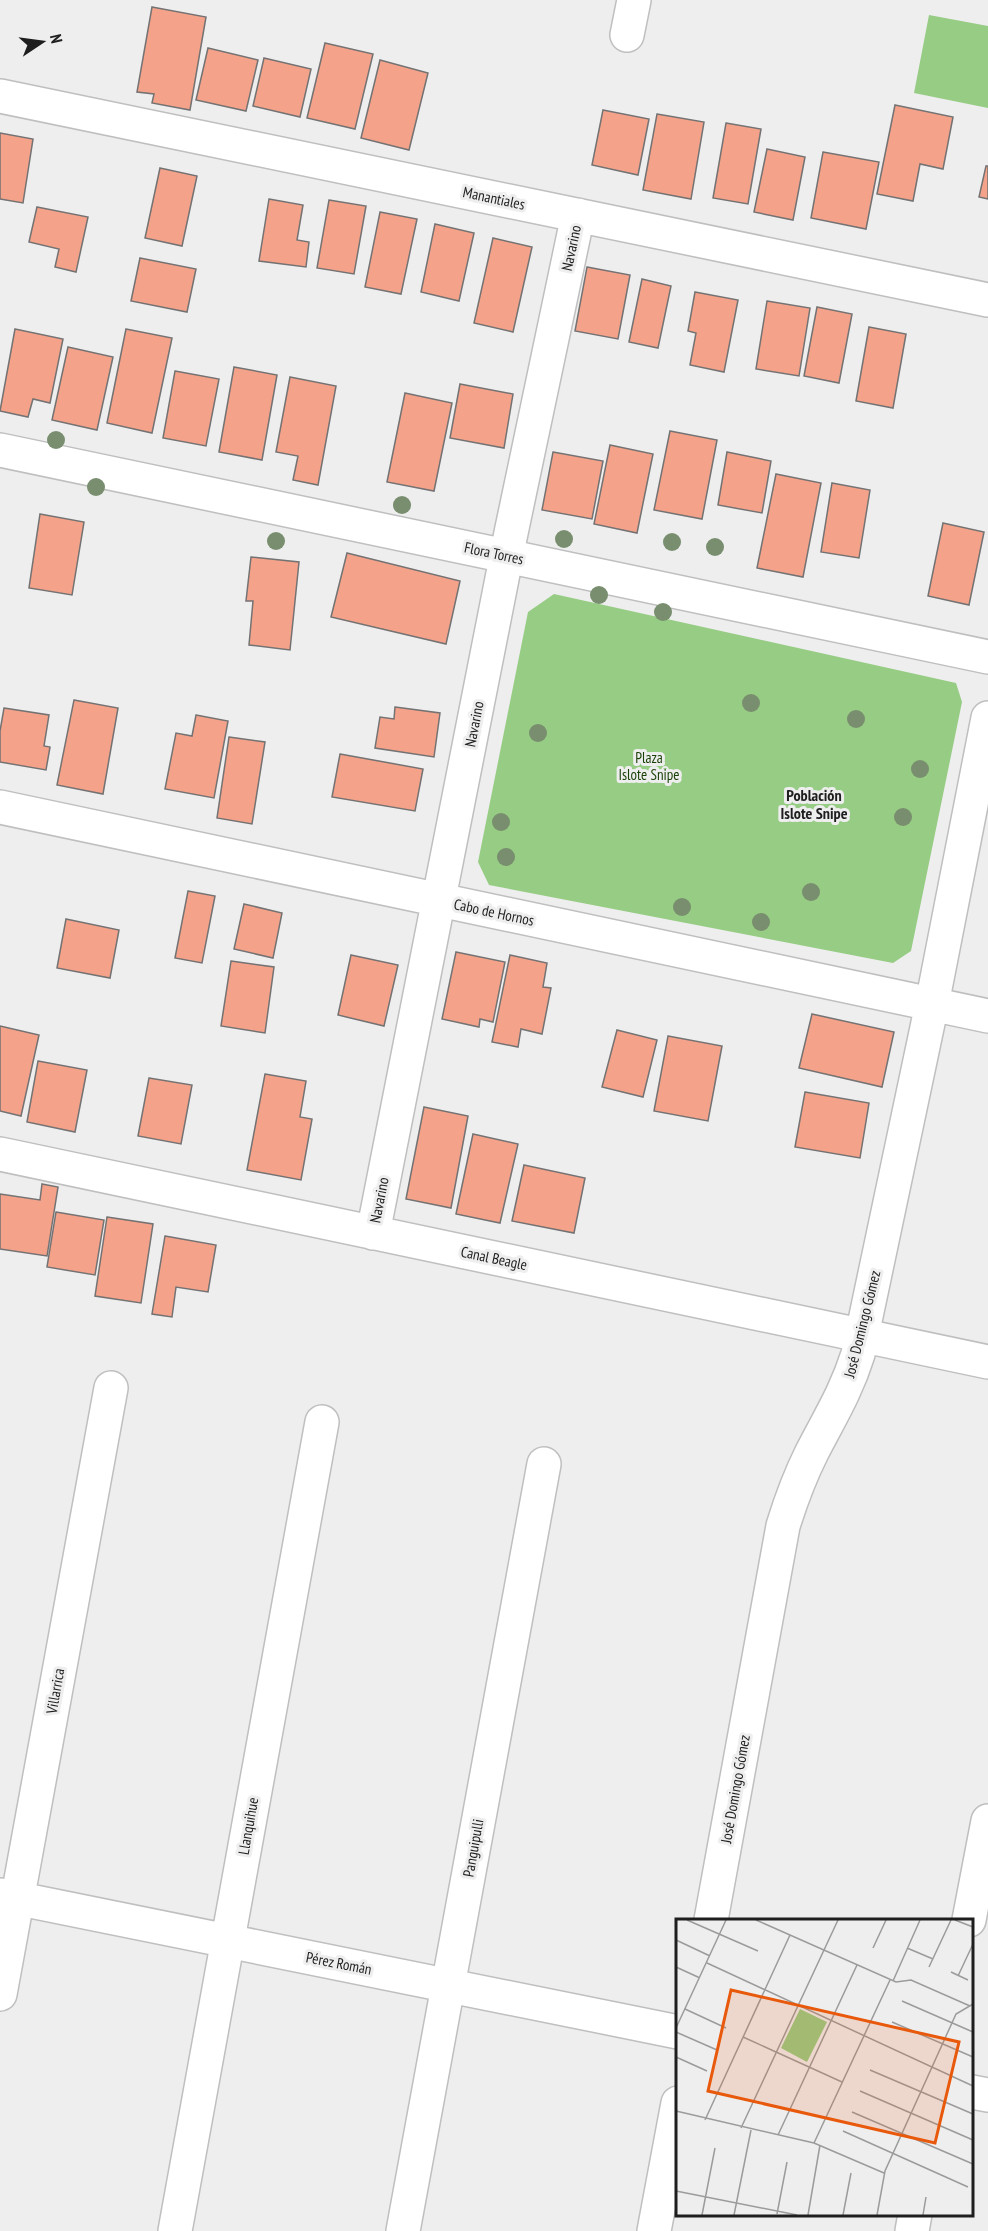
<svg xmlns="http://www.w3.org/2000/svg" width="988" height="2231" font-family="'PT Sans Narrow',sans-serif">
<rect width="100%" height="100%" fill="#eeeeef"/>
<!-- green -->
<path fill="#96cc83" d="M929,15l59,11v82l-74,-15z
M554,594l402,89 6,19 -51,249 -18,12 -404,-78 -11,-23 50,-250z"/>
<!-- building -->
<path fill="#f4a38a" stroke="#747272" stroke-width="1.5" d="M152,7l54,10 -16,93 -38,-7 2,-9 -17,-2z
M325,43l48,11 -18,75 -48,-11z
M208,48l50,12 -12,51 -50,-11z
M264,58l47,11 -11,48 -47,-11z
M380,60l48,13 -19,77 -48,-12z
M895,105l58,12 -10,52 -23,-5 -7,37 -36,-7z
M603,110l46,9 -11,56 -46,-10z
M657,114l47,8 -13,77 -48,-9z
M726,123l35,6 -13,75 -35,-6z
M0,133l33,6 -10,64 -23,-4z
M767,149l38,8 -12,63 -39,-8z
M823,152l56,10 -13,67 -55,-11z
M986,166h2v33l-9,-2z
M160,168l37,8 -15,70 -37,-8z
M269,199l34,6 -6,35 12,2 -3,25 -47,-6z
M329,200l37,6 -12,68 -37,-6z
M37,207l51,10 -12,55 -21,-5 4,-18 -30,-7z
M380,212l37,7 -16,75 -36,-7z
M435,224l39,9 -15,68 -38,-9z
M493,238l39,9 -19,85 -39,-9z
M140,258l56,11 -9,43 -56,-11z
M587,267l43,8 -12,64 -43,-8z
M642,279l29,7 -13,62 -29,-6z
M695,292l43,8 -14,72 -34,-7 6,-32 -8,-2z
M767,301l43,7 -11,68 -43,-7z
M817,307l35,7 -13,69 -35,-7z
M869,327l37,7 -13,74 -37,-7z
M15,329l48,10 -13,64 -17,-4 -5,18 -28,-6z
M126,329l46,9 -20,95 -45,-10z
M68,347l45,10 -16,73 -45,-10z
M234,367l43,8 -15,85 -43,-8z
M175,371l44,8 -13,67 -43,-8z
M290,377l46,9 -18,99 -25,-5 5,-24 -22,-4z
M460,384l53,10 -9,54 -54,-10z
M405,393l47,10 -18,88 -47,-9z
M670,431l47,9 -15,79 -48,-9z
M610,445l43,9 -16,79 -43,-9z
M553,452l50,9 -11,58 -50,-9z
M727,452l44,9 -9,52 -44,-8z
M776,474l45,9 -18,94 -46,-9z
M832,483l38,7 -11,68 -38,-6z
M40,514l44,8 -12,73 -43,-7z
M943,523l41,9 -15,73 -41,-9z
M347,553l113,28 -14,63 -115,-27z
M251,557l48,5 -9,88 -41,-5 4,-44h-7z
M74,700l44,8 -15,86 -46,-9z
M395,707l45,6 -6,44 -59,-9 5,-31 14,2z
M4,708l45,7 -5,31 6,1 -4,23 -46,-8v-31z
M196,715l32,6 -14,77 -49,-9 11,-56 16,3z
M229,737l36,5 -13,82 -35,-6z
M340,754l83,15 -8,42 -83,-14z
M188,891l27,5 -13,67 -27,-5z
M244,904l38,9 -9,45 -39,-9z
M66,919l53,11 -9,48 -53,-10z
M456,952l49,10 -12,60 -13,-3 -1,8 -37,-8z
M351,955l47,10 -14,61 -46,-11z
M510,955l37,8 -4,24 8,1 -9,46 -21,-5 -3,18 -26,-5z
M231,961l43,6 -9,66 -44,-7z
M812,1014l82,18 -12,55 -83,-19z
M0,1026l39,9 -18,81 -21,-5z
M617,1030l40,10 -14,57 -41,-10z
M668,1036l54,10 -14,75 -54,-10z
M38,1061l49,9 -12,62 -48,-10z
M265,1074l41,7 -6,36 12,2 -11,61 -54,-10z
M149,1078l43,7 -11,59 -43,-8z
M805,1092l64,11 -9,55 -65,-11z
M424,1107l44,9 -17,92 -45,-9z
M473,1134l45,10 -18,79 -44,-9z
M524,1165l61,13 -11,55 -62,-12z
M42,1184l16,3 -11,69 -47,-7v-55l40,6z
M56,1212l48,8 -9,55 -48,-8z
M107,1217l46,7 -12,79 -46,-7z
M165,1236l51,9 -8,47 -32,-5 -4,30 -20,-3z"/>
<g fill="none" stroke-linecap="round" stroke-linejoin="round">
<defs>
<path id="street" d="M627,35l7,-35
M0,96l988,204
M0,450l988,207
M0,807l988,209
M0,1154l988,208
M373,1233l138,-700 67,-318
M0,1895l678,137
M711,1920l72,-394c8,-26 17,-50 29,-74 18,-35 34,-60 46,-98l74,-350 56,-286
M969,1920l19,-99
M0,1994l111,-606
M972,2092l16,3
M175,2231l147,-809
M403,2231l141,-767
M654,2231l24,-128
M912,2231l3,-17"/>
</defs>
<!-- street casing -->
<use href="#street" stroke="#bfbfc0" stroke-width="36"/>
<!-- street -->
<use href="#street" stroke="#fff" stroke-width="33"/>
</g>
<!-- trees -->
<g fill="#788e6e">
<circle cx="56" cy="440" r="9"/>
<circle cx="96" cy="487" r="9"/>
<circle cx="402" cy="505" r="9"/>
<circle cx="564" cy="539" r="9"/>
<circle cx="276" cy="541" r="9"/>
<circle cx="672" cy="542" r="9"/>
<circle cx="715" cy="547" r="9"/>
<circle cx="599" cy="595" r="9"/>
<circle cx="663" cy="612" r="9"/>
<circle cx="751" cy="703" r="9"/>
<circle cx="856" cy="719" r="9"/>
<circle cx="538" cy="733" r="9"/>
<circle cx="920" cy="769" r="9"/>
<circle cx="903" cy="817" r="9"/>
<circle cx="501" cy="822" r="9"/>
<circle cx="506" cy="857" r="9"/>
<circle cx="811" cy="892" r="9"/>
<circle cx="682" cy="907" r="9"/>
<circle cx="761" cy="922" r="9"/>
</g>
<g text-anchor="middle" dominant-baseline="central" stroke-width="6" stroke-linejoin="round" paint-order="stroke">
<!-- street labels -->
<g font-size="15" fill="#1e1e1e" stroke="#eeeeef">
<text transform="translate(494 198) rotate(12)">Manantiales</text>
<text transform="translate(571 248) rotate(-78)">Navarino</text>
<text transform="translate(494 553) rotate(12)">Flora Torres</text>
<text transform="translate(474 724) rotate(-79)">Navarino</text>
<text transform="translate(494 912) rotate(12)">Cabo de Hornos</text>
<text transform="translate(379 1200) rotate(-79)">Navarino</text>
<text transform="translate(494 1258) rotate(12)">Canal Beagle</text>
<text transform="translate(862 1324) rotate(-76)">José Domingo Gómez</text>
<text transform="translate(55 1691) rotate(-80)">Villarrica</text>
<text transform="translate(735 1789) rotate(-80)">José Domingo Gómez</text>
<text transform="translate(248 1826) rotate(-80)">Llanquihue</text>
<text transform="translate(473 1848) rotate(-80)">Panguipulli</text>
<text transform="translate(339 1963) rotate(11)">Pérez Román</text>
</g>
<!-- park labels -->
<g font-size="15" fill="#183f04" stroke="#eeeeef">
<text x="649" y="757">Plaza<tspan x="649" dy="17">Islote Snipe</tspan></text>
</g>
<!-- neighbourhood labels -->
<g font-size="16" font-weight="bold" fill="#1e1e1e" stroke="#eeeeef">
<text x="814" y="795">Población<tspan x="814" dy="18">Islote Snipe</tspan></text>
</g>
</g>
<!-- overview -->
<g transform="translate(676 1919)">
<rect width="297" height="297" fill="#eeeeef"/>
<path d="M124,90l27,13 -20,40 -26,-14z" fill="#96cc83"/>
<path fill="none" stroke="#9b9b9b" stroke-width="1.5" d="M11,1l71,31M80,1l140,62 15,-2 59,26M279,1l18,7M0,21l34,16M197,29l13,-28M231,29l26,11M31,44l266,123M0,48l24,11M253,48l22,-47M275,53l17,8M282,57l15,-32M217,62l27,-61M226,82l71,31M9,90l41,19M216,103l81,35M0,109l50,-108M0,113l41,18M67,118l99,45M0,138l31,14M194,151l103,44M184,172l113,49M0,192l138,32 70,30M176,193l121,52M29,201l85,-185M65,209l97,-208M167,212l125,56M102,216l79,-170M138,224l76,-163M0,272l121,24M101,295l10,-52M26,296l13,-67M58,296l17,-85M132,296l12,-70M167,296l8,-42M201,296l8,-44 71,-157 17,-10M247,296l3,-18"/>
<path fill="#e8590c" fill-opacity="0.15" stroke="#e8590c" stroke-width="3" d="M55,71l228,52 -24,101 -227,-52z"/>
<rect width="297" height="297" fill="none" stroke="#1e1e1e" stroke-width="3"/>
</g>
<!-- north arrow -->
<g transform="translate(42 42) rotate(77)" stroke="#eeeeef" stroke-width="4.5" paint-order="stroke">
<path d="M0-4.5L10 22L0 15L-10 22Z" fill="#1e1e1e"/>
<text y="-9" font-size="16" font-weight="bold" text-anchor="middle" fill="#1e1e1e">N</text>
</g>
</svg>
